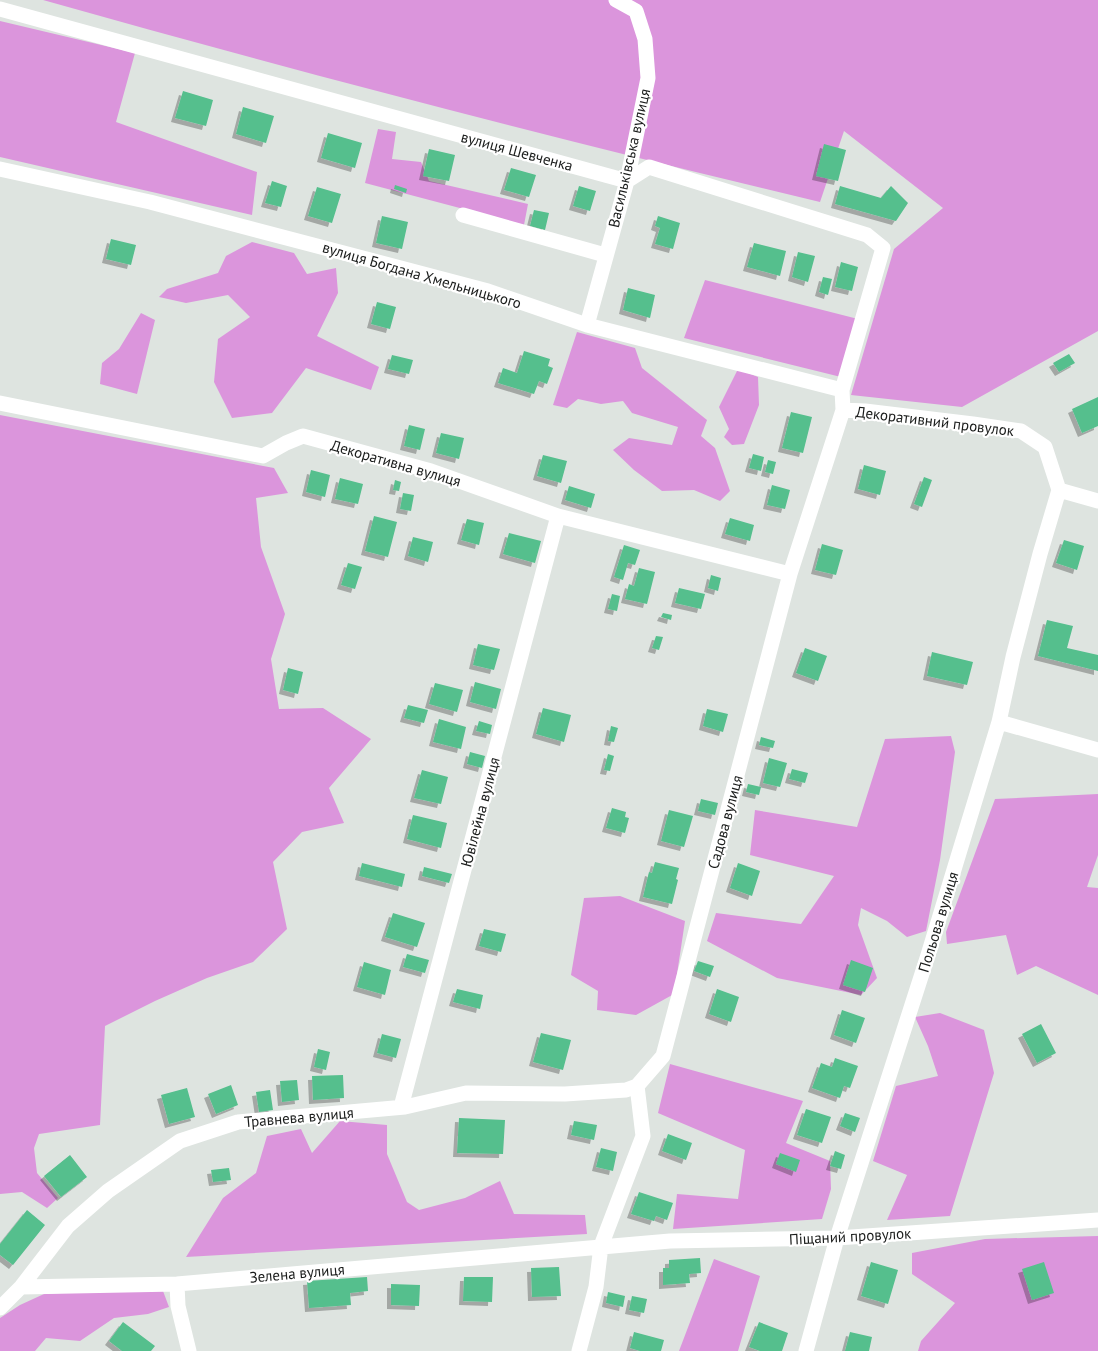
<svg xmlns="http://www.w3.org/2000/svg" width="1098" height="1351" font-family="'PT Sans',sans-serif">
<defs>
<filter id="shadow"><feDropShadow dx="-4" dy="4" stdDeviation="0" flood-color="#0004"/></filter>
</defs>
<rect width="100%" height="100%" fill="#dee4e0"/>
<!-- forest -->
<path fill="#db95dc" d="M43,0h1055v331l-136,76 -111,-12 43,-146 49,-41 -99,-77 -24,71c-260,-62 -519,-129 -777,-202z
M0,21l135,32 -19,69 141,50 -5,43 -252,-58z
M378,129l18,3 -4,27 29,3 8,19 99,23 -4,21 -159,-42z
M252,242l42,11 13,21 29,-6 2,25 -21,43 62,31 -8,23 -65,-22 -34,45 -40,5 -18,-36 4,-43 32,-22 -22,-22 -42,8 -27,-6 8,-8 51,-16 8,-17z
M705,280l153,39 -17,58 -157,-39z
M141,313l14,7 -18,74 -37,-10 2,-21 17,-14z
M577,332l58,16 7,20 65,52 -6,16 14,12 15,43 -10,10 -26,-11 -32,1 -28,-21 -21,-20 16,-12 43,7 6,-18 -46,-14 -9,-12 -22,3 -23,-5 -11,9 -14,-3z
M738,369l20,8 1,28 -15,39 -12,1 -8,-8 5,-8 -10,-22z
M0,415l274,53 14,25 -32,5 5,49 24,67 -14,45 8,50 44,-1 48,31 -42,49 15,35 -42,9 -29,30 14,67 -34,33 -46,16 -52,23 -50,25 -5,99 -61,9 -5,14 3,25 21,25 -11,10 -25,-16 -22,2z
M951,736l4,16 -15,108 -14,71 -19,6 -20,-16 -26,-13 -3,17 19,53 -16,17 -84,-17 -70,-37 9,-28 85,11 33,-48 -84,-21 5,-45 102,17 28,-88z
M1098,794v61l-11,32 11,1v107l-62,-29 -19,9 -11,-40 -59,9 -1,-12 49,-133z
M620,896l65,25 -11,73 -38,21 -39,-5 1,-19 -27,-16 13,-77z
M940,1013l44,17 10,43 -44,143 -63,4 20,-45 -34,-14 23,-75 42,-10 -10,-30 -13,-29z
M670,1064l133,37 -17,42 44,18 1,28 -9,30 -149,10 4,-35 61,5 7,-49 -87,-37z
M340,1121l47,4v29l20,48 12,8 46,-12 35,-17 14,33 71,1 2,19 -401,23 37,-59 33,-25 11,-37 34,-7 11,24z
M1098,1236v115h-180l3,-10 34,-38 -43,-29v-21l73,-14z
M714,1259l46,17 -22,75h-59z
M145,1288l18,3 6,16 -21,7 -34,4 -34,23 -34,-3 -11,13h-35v-33l20,-13 24,-11z"/>
<!-- building -->
<path fill="#54bf8d" filter="url(#shadow)" d="M183,91l30,9 -7,26 -31,-8z
M243,107l31,9 -8,27 -30,-9z
M328,133l34,10 -7,25 -34,-10z
M824,144l22,6 -8,31 -22,-5z
M429,149l26,6 -6,26 -26,-5z
M511,168l25,7 -7,22 -25,-7z
M272,181l15,5 -6,21 -16,-4z
M395,185l12,4 -1,4 -12,-4z
M579,186l17,5 -6,20 -17,-5z
M840,186l41,12 10,-12 17,17 -12,18 -61,-17z
M317,187l24,7 -9,29 -24,-7z
M534,210l15,3 -4,17 -15,-4z
M382,216l26,6 -6,27 -26,-6z
M658,216l22,7 -7,26 -18,-5 5,-16 -5,-2z
M111,239l25,6 -5,20 -25,-6z
M754,243l32,8 -6,25 -33,-9z
M798,252l17,4 -7,26 -16,-5z
M841,262l17,5 -6,24 -17,-4z
M823,277l9,2 -4,16 -9,-3z
M628,288l27,7 -5,23 -27,-8z
M377,302l19,5 -6,22 -19,-5z
M524,351l26,8 -2,7 5,2 -6,16 -8,-3 -5,13 -36,-11 5,-15 14,5z
M1069,354l6,9 -16,9 -6,-9z
M392,355l21,5 -4,14 -21,-5z
M1098,397v29l-16,7 -10,-24z
M791,412l21,5 -9,36 -21,-5z
M409,425l16,4 -5,21 -16,-4z
M441,433l23,5 -5,21 -23,-6z
M753,454l11,3 -3,14 -12,-3z
M543,455l24,6 -6,22 -24,-7z
M768,460l8,2 -3,12 -8,-2z
M864,465l22,6 -6,24 -22,-6z
M311,470l19,5 -5,22 -19,-5z
M924,477l8,3 -10,27 -8,-3z
M340,478l23,6 -5,20 -23,-5z
M395,480l6,2 -2,9 -6,-1z
M772,485l18,5 -5,19 -18,-4z
M569,486l26,8 -4,14 -26,-8z
M403,493l11,2 -3,16 -11,-2z
M374,516l23,6 -9,35 -23,-6z
M730,518l24,7 -4,16 -25,-7z
M467,519l17,4 -5,22 -18,-5z
M509,533l32,8 -6,22 -32,-9z
M413,537l20,5 -5,20 -20,-6z
M1064,540l20,6 -7,24 -21,-7z
M822,544l21,6 -7,25 -21,-5z
M624,545l16,5 -5,15 -7,-2 -5,17 -9,-3z
M348,563l14,4 -7,22 -14,-4z
M639,568l16,4 -8,32 -22,-5 4,-15 5,2z
M711,575l10,3 -3,13 -10,-3z
M679,588l26,6 -4,15 -26,-6z
M612,594l8,2 -3,15 -9,-2z
M663,613l9,2 -1,5 -10,-3z
M1047,620l26,6 -6,22 31,7v16l-60,-15z
M656,636l7,1 -4,13 -7,-2z
M478,644l22,5 -6,21 -21,-5z
M805,648l22,8 -9,25 -22,-8z
M932,652l41,10 -6,23 -40,-9z
M288,668l15,4 -5,22 -15,-4z
M475,682l26,7 -5,20 -26,-7z
M435,683l28,7 -6,22 -28,-8z
M408,705l20,5 -4,13 -20,-5z
M543,708l28,7 -7,27 -28,-8z
M707,709l21,5 -5,18 -20,-6z
M439,719l27,8 -5,22 -28,-7z
M479,721l13,4 -2,9 -14,-3z
M611,726l7,2 -4,14 -6,-1z
M761,737l14,4 -2,7 -14,-3z
M470,752l15,4 -3,12 -15,-4z
M608,754l6,2 -4,15 -6,-1z
M769,758l18,5 -7,24 -17,-4z
M792,769l16,4 -3,10 -16,-4z
M422,770l26,7 -7,27 -27,-6z
M748,784l13,3 -2,8 -13,-3z
M701,799l17,4 -3,12 -17,-4z
M612,808l14,4 -1,5 4,1 -4,15 -19,-5z
M669,810l24,6 -9,31 -23,-6z
M413,815l34,8 -6,25 -34,-9z
M655,862l24,6 -3,11 2,1 -6,24 -29,-7 6,-25 3,1z
M362,863l43,11 -3,13 -43,-11z
M738,863l22,8 -8,25 -22,-8z
M424,867l28,7 -3,9 -27,-7z
M393,913l32,10 -8,24 -32,-10z
M484,929l22,5 -5,18 -22,-6z
M407,954l22,6 -4,13 -22,-6z
M851,960l22,8 -8,24 -22,-7z
M698,961l16,5 -4,11 -16,-6z
M364,962l27,8 -6,25 -28,-8z
M457,989l26,6 -3,14 -27,-7z
M717,989l22,8 -8,25 -22,-8z
M842,1010l23,8 -9,25 -22,-8z
M1041,1024l15,29 -19,10 -15,-29z
M541,1033l30,7 -8,30 -30,-8z
M382,1034l19,5 -5,19 -19,-5z
M318,1049l12,3 -4,18 -12,-3z
M835,1058l23,8 -8,22 -6,-2 -4,12 -28,-10 9,-25 11,4z
M343,1075l1,23 -31,2 -1,-24z
M297,1080l2,20 -17,2 -2,-21z
M231,1085l7,20 -22,9 -8,-20z
M187,1088l8,29 -26,7 -8,-29z
M270,1090l3,20 -14,2 -3,-20z
M806,1109l25,8 -9,26 -25,-8z
M845,1113l15,5 -5,14 -15,-6z
M459,1118l46,2 -2,34 -46,-1z
M574,1121l23,4 -3,15 -23,-5z
M668,1134l24,9 -6,17 -24,-9z
M601,1148l16,4 -4,19 -17,-4z
M835,1151l10,4 -4,14 -11,-3z
M780,1153l20,7 -4,12 -20,-8z
M70,1155l17,22 -26,20 -17,-21z
M229,1168l2,12 -18,2 -2,-12z
M639,1192l34,11 -6,17 -11,-4 -2,5 -23,-7z
M27,1210l18,15 -32,40 -13,-10v-11z
M700,1258l1,15 -12,1 1,9 -27,2v-17h6v-8z
M871,1262l27,8 -10,34 -27,-8z
M1044,1262l10,31 -22,7 -10,-31z
M559,1267l2,29 -29,1 -1,-29z
M367,1277l1,14 -18,2 1,12 -42,3 -2,-27z
M464,1277h29l-1,25 -29,-1z
M391,1284l29,1 -1,21 -28,-1z
M608,1292l17,4 -2,11 -17,-4z
M632,1296l15,3 -3,14 -15,-3z
M123,1322l32,24 -4,5h-29l-13,-10z
M759,1322l29,11 -6,18h-22l-11,-4z
M634,1332l30,8 -3,11h-21l-10,-3z
M850,1332l22,5 -3,14h-24z"/>
<g fill="none" stroke-linecap="round" stroke-linejoin="round">
<!-- street -->
<path stroke="#fff" stroke-width="15" d="M0,9l627,172 22,-14 218,68 16,13 -41,142 1,20 -53,164 -127,482 -26,30 6,50 -42,110 -5,41 -17,64
M0,169l150,33 338,89 99,34 255,65
M463,215l142,40
M587,325l40,-144 21,-103 -3,-39 -9,-28 -20,-11
M0,403l263,53 23,-13 17,-7 128,35 127,45 232,58
M843,410l22,1 108,13 48,7 24,16 14,43 39,11
M999,722l99,28
M401,1107l157,-591
M177,1284l1,22 11,45
M21,1287l47,-61 40,-35 72,-50 58,-19 167,-15 61,-14 99,1 61,-4 11,-4
M0,1308l21,-21 156,-3 493,-43 167,-3 261,-18
M806,1351l31,-113 91,-283 71,-233 14,-65 27,-103 19,-64"/>
</g>
<g text-anchor="middle" dominant-baseline="central" stroke-width="4.5" stroke-linejoin="round" paint-order="stroke">
<!-- street labels -->
<g font-size="15" fill="#1a1c1b" stroke="#fff">
<text transform="translate(517 151) rotate(15)">вулиця Шевченка</text>
<text transform="translate(629 158) rotate(-77)">Васильківська вулиця</text>
<text transform="translate(422 275) rotate(16)">вулиця Богдана Хмельницького</text>
<text transform="translate(935 421) rotate(7)">Декоративний провулок</text>
<text transform="translate(396 463) rotate(16)">Декоративна вулиця</text>
<text transform="translate(480 812) rotate(-75)">Ювілейна вулиця</text>
<text transform="translate(725 822) rotate(-75)">Садова вулиця</text>
<text transform="translate(938 922) rotate(-73)">Польова вулиця</text>
<text transform="translate(299 1117) rotate(-5)">Травнева вулиця</text>
<text transform="translate(850 1236) rotate(-3)">Піщаний провулок</text>
<text transform="translate(297 1273) rotate(-5)">Зелена вулиця</text>
</g>
</g>
</svg>
